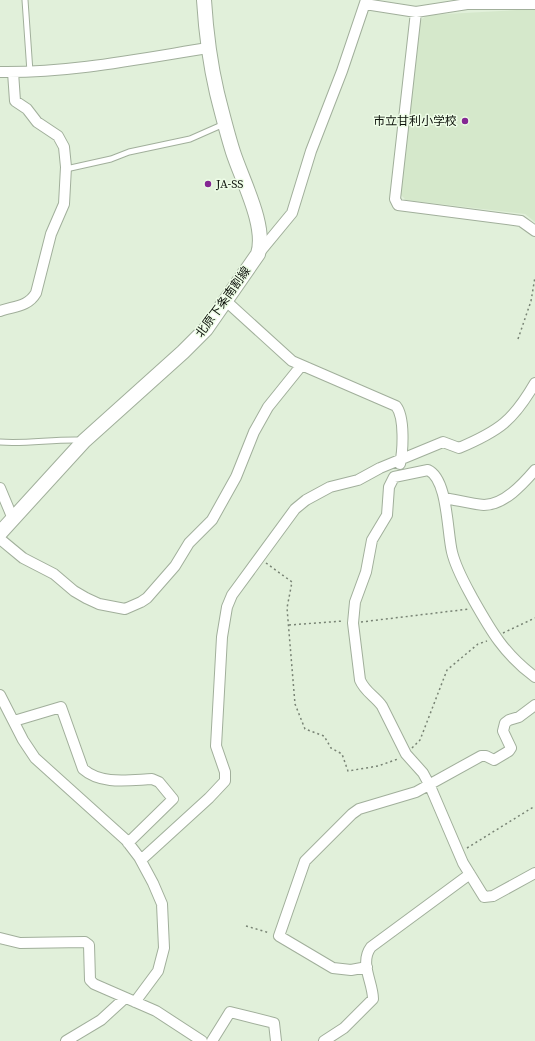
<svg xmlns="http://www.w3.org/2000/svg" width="535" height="1041" font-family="'Source Serif 4','Noto Sans JP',serif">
<rect width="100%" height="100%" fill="#e1f0da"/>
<!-- built -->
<path fill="#d5e8cb" d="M535,9v213l-10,-8 -119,-14 -5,-5v-6l16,-135 2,-33 9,-6z"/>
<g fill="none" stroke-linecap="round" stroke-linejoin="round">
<defs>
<path id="lane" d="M25,0l5,72
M66,169l45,-10 18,-7 61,-13 34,-15
M0,442c27,2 53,-3 81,-2"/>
<path id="street" d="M365,4l51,8 51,-8h68
M416,12l-21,187 3,6 123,16 14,10
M0,72c70,1 139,-13 208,-24
M259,253l33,-40 19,-62 31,-80 24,-71
M226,301l66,60 104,45c9,11 7,45 4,58
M0,311c14,-5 28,-4 36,-18l15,-59 13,-30 2,-37 -2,-20 -6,-11 -21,-14 -10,-13 -12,-8 -2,-29
M0,488l13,31
M444,498c13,2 27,6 40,7 20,0 39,-21 51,-35
M0,539l23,19 31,16 20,17 12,7 13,6 26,5 16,-7 6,-4 28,-32 14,-23 23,-23 24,-43 18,-45 14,-25 33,-41
M535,677c-31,-23 -44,-46 -62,-78 -8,-15 -17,-30 -21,-47 -5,-20 -4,-73 -24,-82l-34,7 -5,10 -2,28 -15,25 -6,32 -11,30 -2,21 7,57c5,12 15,16 22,26l24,48 17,19 7,13 33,77 21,34 9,-1 42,-23
M0,695l23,45 12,18 91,82 13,17 14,26 9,21 2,44 -6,23 -23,31
M14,721l47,-14 22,62c18,16 46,11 69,10l7,3 14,17 -45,44
M141,860l68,-62 16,-17v-9l-9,-26 6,-109 5,-30 5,-12 63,-86 11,-9 24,-13 28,-7 22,-12 63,-26 16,6c40,-17 54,-27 76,-65
M0,938l20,5 65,-1 4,3 1,35 4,4 62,27 46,30
M367,967l-16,3 -18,-2 -54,-32 26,-75 47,-47 7,-5 57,-17 65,-36h5l8,4 15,-9 2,-3 -8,-17 2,-8 4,-3 10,-3 16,-12
M66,1041l35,-21 24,-22
M212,1041l18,-29 44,11 2,18
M324,1041l20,-13 29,-29c0,-17 -14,-36 -2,-52l99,-73"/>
<path id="secondary" d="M0,533l84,-92 99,-89 23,-23 52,-75c9,-28 -16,-74 -25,-102 -6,-19 -11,-39 -16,-59 -7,-30 -11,-61 -13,-93"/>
</defs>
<!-- lane casing -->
<use href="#lane" stroke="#a1af9b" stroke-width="7"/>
<!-- street casing -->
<use href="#street" stroke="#a1af9b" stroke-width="12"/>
<!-- secondary casing -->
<use href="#secondary" stroke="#a1af9b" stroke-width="16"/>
<!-- path -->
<path stroke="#788374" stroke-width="1.5" stroke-dasharray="2 3" stroke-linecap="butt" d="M518,339l13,-38 4,-24
M266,563l26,19 -5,26 8,96 10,25 19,7 7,12 11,6 6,17 30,-5 20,-7
M361,622l108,-13
M289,625l54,-4
M503,633l32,-15
M412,748l8,-8 27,-70 31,-26 9,-3
M467,848l68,-42
M246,926l24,7"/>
<!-- lane -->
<use href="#lane" stroke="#fff" stroke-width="5"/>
<!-- street -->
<use href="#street" stroke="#fff" stroke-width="10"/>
<!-- secondary -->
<use href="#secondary" stroke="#fff" stroke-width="14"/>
</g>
<!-- markers -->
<g fill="#842793" stroke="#eefde7" stroke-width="1.5">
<circle cx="465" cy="121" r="4"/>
<circle cx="208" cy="184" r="4"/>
</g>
<g text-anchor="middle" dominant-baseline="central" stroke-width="3" stroke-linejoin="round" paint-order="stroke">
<!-- poi labels -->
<g font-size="12" fill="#0c110a" stroke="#eefde7" text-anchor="end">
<text x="457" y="121">市立甘利小学校</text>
<text x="216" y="184" text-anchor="start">JA-SS</text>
</g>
<!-- street labels -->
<g font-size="12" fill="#0c110a" stroke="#eefde7">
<text transform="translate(223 302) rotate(-54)">北原下条南割線</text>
</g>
</g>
</svg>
